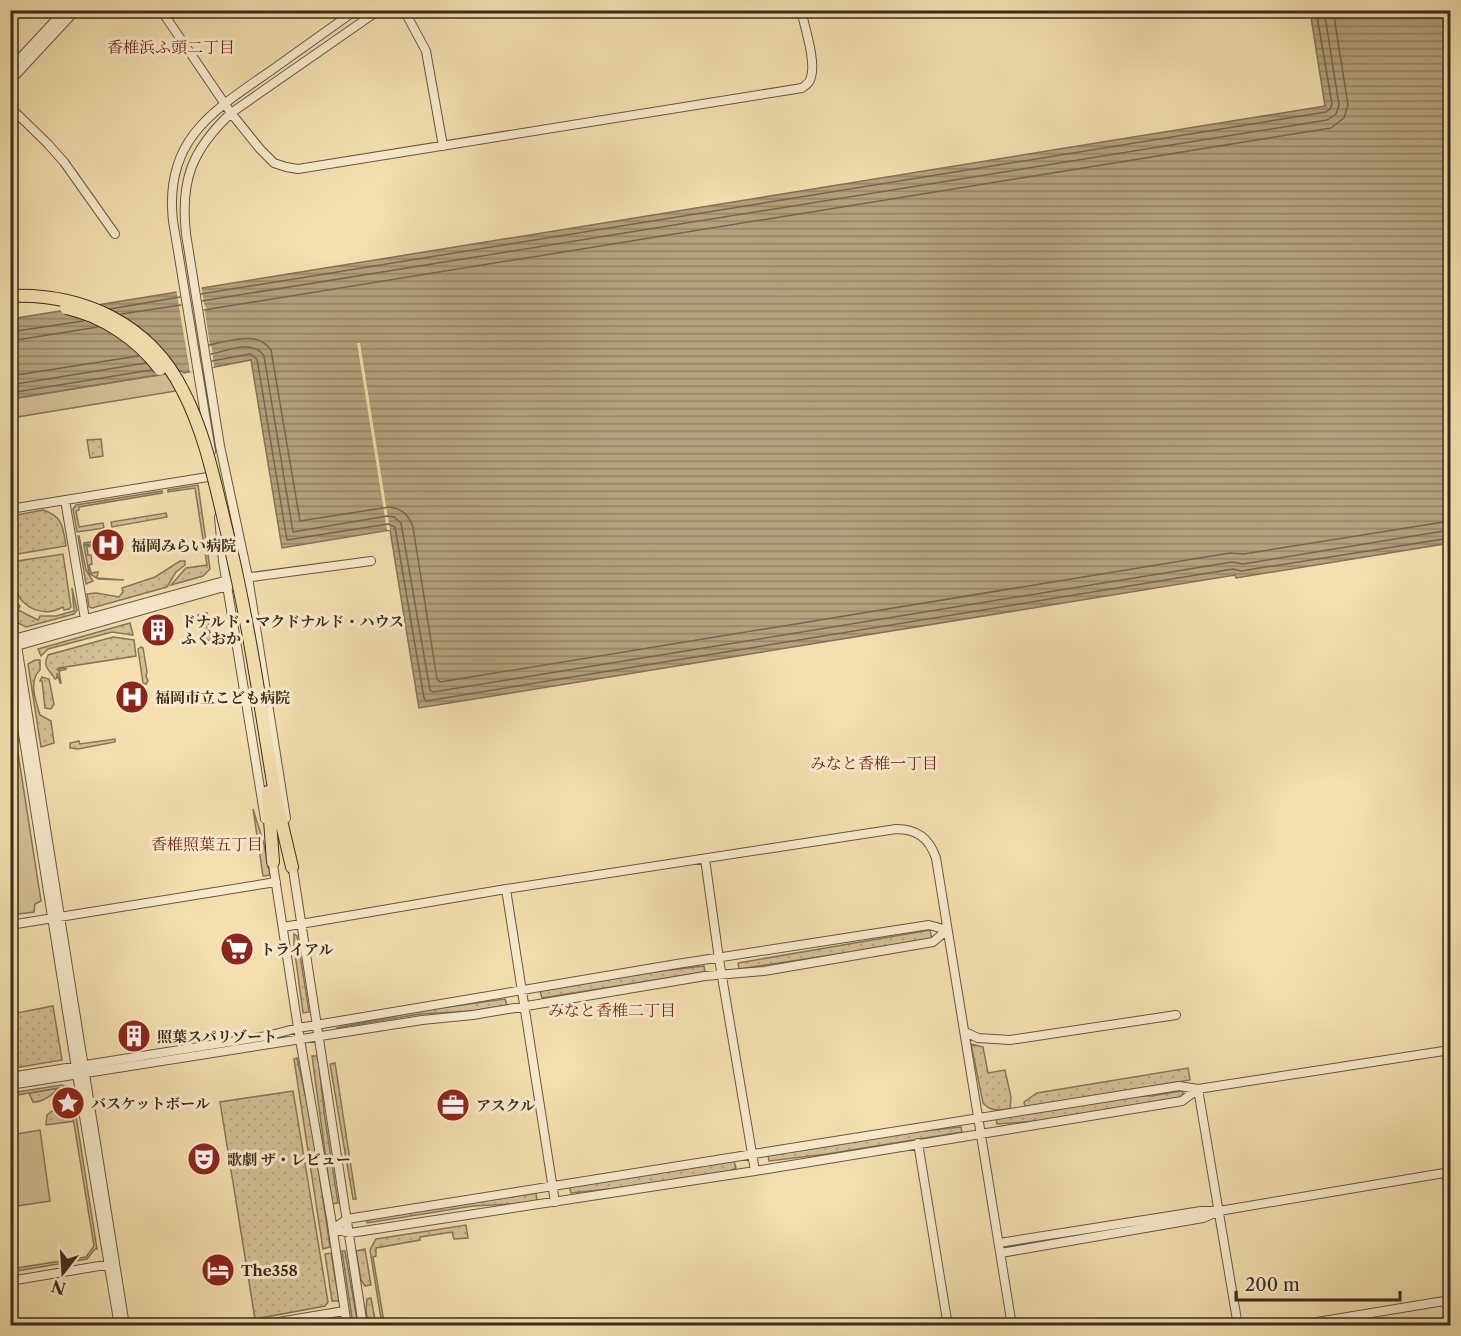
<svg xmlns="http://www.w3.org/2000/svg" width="1461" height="1336" font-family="'Libre Caslon Text','Noto Serif JP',serif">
<defs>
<pattern id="grass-dots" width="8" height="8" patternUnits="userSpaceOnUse" patternTransform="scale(1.5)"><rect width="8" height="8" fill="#d4c096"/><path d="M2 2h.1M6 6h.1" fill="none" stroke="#b7a581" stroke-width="1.8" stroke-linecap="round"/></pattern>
<pattern id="water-rules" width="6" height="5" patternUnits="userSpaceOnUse" patternTransform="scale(1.5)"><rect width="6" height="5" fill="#b4a27d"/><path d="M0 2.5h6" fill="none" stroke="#938466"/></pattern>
</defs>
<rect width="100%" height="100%" fill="#f3dfaf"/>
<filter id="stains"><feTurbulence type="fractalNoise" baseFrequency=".00333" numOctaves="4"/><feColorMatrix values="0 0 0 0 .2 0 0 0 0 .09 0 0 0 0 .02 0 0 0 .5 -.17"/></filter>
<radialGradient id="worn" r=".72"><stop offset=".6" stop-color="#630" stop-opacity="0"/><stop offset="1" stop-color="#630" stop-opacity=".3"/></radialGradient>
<!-- grass -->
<path fill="url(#grass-dots)" stroke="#877658" stroke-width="1.5" d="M101,439l2,17 -13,2 -3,-18z
M198,485l12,84 -7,7 -32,9 15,-17 21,-3 -12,-77 -27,4v-2z
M162,491v2l-83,14v3l-3,1 3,16 24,-4 1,5 -27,4 -4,-23 3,-4z
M43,510c20,6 20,18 23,36l-55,9v-39z
M166,513l1,4 -55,10 -1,-5z
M78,536h1l7,34 7,11 -7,3z
M101,536l1,6 -2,1 2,1 -15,3 1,8h3l1,9 -3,1 2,8 7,-1 -1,6 27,2 -26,-1 -9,-6 -5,-27 10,-2 -10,1v-2l15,-2 -1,-4z
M63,554l8,53 -2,2 -5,1 -1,-3c-18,10 -39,3 -47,-16l-2,4 -3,-33z
M180,561h5v4l-9,7 -9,15 -75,21 -3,-1 -2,-13 9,-1 23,4 4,-5 -1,-4 33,-11z
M72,588l5,22 -3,4 -48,13 -8,-4 -3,-23 5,6 -2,4 20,10 2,-4h16l18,-5z
M207,613l4,27 -8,2 -5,-27z
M130,623l3,12 -21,-3 -64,17 -7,7 -3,-7z
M113,637l21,3 2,16 -77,12 -2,2 5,-2 5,1 -8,2 2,12h-1l-3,-10v5l-2,1c-6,-10 -13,-12 -7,-24z
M141,647l2,1 4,24 -1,4 2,5 -2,3 -3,-1 -5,-34z
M35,660h5v10c-12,11 -4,32 0,45l11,6 3,22 -13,4 -13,-83z
M42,677l7,2 5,25 -3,5 -6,-1 -3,-27h-2z
M115,739v3l-37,7 -8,-1v-5l9,-2 1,3z
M253,809l11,35 6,31 -7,1z
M930,930l2,10 -193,29 -1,-6z
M294,934l3,2 12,76 -6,1 -9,-67z
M704,966l1,6 -163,26 -2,-7 113,-19z
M505,999l2,6 -34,6 -53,3 -84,14 83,-17z
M53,1006l9,54 -47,8 -4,-36v-18z
M971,1044l12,3 5,26 17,-3 6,27 -1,12c-11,1 -19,3 -27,-6z
M312,1056h6l6,56 14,91 -6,1z
M297,1058l15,68 18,121 -7,2 -29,-190z
M335,1063l21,136h-3l-23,-135z
M1188,1068l2,12 -165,27 -1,-5 13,-9z
M59,1088c-7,7 -16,15 -26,14l-4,-9z
M293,1091l35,211 -3,4 -70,13 -35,-217z
M1181,1091h2l-1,7 -133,22 -52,4 -1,-6 139,-22h17z
M60,1105l13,4 2,12 -29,4 1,-10z
M961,1127l1,5 -135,22 -58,7 -1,-6 135,-22z
M734,1161l2,7 -6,3 -102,16 -57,6 -2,-7z
M536,1193l1,7 -8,3 -56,3 -106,17 -1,-4z
M466,1225l2,13 -14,1 -2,-7 -32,5v3l-44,8v8l-3,1 11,65v3h-2l-12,-75 6,-11z
M365,1249l6,36 -6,1 -4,-6 -5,-29z
M342,1251h3l13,74h-5z
M331,1253l8,48h-7l-7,-47z
M371,1298l5,27h-8l-2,-15 1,-11z"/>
<!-- park -->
<path fill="#d4c096" stroke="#877658" stroke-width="1.5" d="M172,373l4,18 -165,27v-19z
M11,708l30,193 -6,3 -1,8 -23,3z
M62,1085l10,6 25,158h-2l-8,10 -76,13v-3l75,-12 8,-11 -25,-153 -10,-5 -48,8v-3z
M40,1130l10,71 -39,6v-72z"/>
<!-- water -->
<path fill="url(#water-rules)" stroke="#837256" stroke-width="1.5" d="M1310,11h140v532l-214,35 -1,-3 -816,133 -29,-178 -108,18 -31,-188 -67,13 -3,-2 -170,28v-80l1314,-213z"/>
<!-- pier -->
<path fill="#f3dfaf" d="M201,285l3,19 2,4 -1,4 5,33 2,3 2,19 -24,5 -14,-83z
M357,343h3l30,187h-3z"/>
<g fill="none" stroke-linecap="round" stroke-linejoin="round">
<!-- shore -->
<path stroke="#77664c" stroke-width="1.5" d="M201,294l1125,-182 4,-3 2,-5 -16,-94
M202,301l1125,-181 9,-6 3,-9 -15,-95
M110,309l70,-12
M204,310l1127,-182 13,-10 4,-13 -15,-95
M121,314l60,-9
M10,332l73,-11
M10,341l88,-14
M209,345c21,-4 48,-15 62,5l29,171 89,-14c12,1 20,8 24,20l24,152 3,3 790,-129 14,1 206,-33
M211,354c16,-3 42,-15 53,2l29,176 94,-16 7,1 7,6 29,167 3,2 799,-130 11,2 207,-34
M212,361l38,-7 7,5 30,181 101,-16 7,3 29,171 2,3 807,-132 8,2 209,-33
M10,376l128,-20
M10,385l136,-22
M10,393l141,-23"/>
<defs>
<path id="tertiary" d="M161,10l70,103 29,36 14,14 12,4 12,2 504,-81c4,-3 8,-5 9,-11 5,-16 -6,-49 -10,-67
M404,10l22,41 17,95
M10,69l55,-59
M10,81l66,-71
M10,107l37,36 17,19 51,72
M211,451l-38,-230c-9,-80 38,-109 96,-149 29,-21 58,-41 87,-62
M65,500l20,119
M10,509l204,-33
M219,517l4,44 42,258
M244,578l127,-17
M10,640l221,-61
M12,640l5,6 108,680
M13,647l218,-62
M10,652l66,416 43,258
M286,818l-38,-241 -28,-131 -34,-212c-6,-54 6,-84 45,-121l148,-103
M272,858l26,170 33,190 16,108
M705,859l14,100 36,212
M292,863l71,463
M506,889l49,313
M10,925l266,-43
M283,927l223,-38 390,-60c21,0 33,9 40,29l76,468
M965,1032l13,6 32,2 166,-25
M10,1077l257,-41 31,-8 379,-64 252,-39 18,5
M10,1085l412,-65 51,-5 232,-39 59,-5 169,-29 14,-12
M1198,1089l40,237
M918,1143l30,183
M333,1229l14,-10 832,-133 19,3 252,-39
M333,1229l17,4 405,-62 427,-70 16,-12
M999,1243l202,-32h18l231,-39
M1001,1253l202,-35 12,-5
M10,1281l101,-17
M254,1326l90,-15
M1293,1326l157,-26"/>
<path id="motorway" d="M261,708l14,87 17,72
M268,792l5,70"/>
</defs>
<!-- tertiary casing -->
<use href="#tertiary" stroke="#685840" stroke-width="10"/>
<!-- motorway casing -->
<use href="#motorway" stroke="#3a2b1b" stroke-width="14"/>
<!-- tertiary -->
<use href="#tertiary" stroke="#f7eacb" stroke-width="8"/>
<!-- motorway -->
<use href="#motorway" stroke="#f3dfaf" stroke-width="12"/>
<defs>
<path id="motorway-bridge" d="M10,296c73,-3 140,28 173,95 20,38 30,83 40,125 16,63 28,128 38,192
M66,308c37,8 71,31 94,61"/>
</defs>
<!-- motorway-bridge casing -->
<use href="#motorway-bridge" stroke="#3a2b1b" stroke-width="14" stroke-linecap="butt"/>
<!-- motorway-bridge -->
<use href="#motorway-bridge" stroke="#f3dfaf" stroke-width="12"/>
</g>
<!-- icons -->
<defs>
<symbol id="hospital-disc" viewBox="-11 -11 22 22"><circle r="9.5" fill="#8f2418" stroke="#f7eacb"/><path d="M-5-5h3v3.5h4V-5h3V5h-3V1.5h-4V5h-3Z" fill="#fff"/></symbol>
<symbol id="building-disc" viewBox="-11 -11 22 22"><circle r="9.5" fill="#8f2418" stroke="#f7eacb"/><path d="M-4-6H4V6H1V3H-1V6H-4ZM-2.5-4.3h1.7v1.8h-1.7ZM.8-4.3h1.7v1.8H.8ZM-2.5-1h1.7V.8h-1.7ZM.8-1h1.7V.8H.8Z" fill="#fff"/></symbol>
<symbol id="supermarket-disc" viewBox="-11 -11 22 22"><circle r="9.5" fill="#8f2418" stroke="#f7eacb"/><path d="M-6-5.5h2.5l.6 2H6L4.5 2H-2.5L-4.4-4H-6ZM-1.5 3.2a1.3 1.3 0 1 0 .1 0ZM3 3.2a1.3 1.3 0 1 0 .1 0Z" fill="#fff"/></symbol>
<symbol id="sight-disc" viewBox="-11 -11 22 22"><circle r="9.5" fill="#8f2418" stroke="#f7eacb"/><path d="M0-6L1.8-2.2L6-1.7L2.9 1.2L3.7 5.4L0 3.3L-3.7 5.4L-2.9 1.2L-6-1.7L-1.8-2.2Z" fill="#fff"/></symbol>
<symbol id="office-disc" viewBox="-11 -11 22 22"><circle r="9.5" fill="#8f2418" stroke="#f7eacb"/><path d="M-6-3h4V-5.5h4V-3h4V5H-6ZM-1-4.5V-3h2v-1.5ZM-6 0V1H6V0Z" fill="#fff"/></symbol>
<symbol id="theatre-disc" viewBox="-11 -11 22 22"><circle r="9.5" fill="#8f2418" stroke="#f7eacb"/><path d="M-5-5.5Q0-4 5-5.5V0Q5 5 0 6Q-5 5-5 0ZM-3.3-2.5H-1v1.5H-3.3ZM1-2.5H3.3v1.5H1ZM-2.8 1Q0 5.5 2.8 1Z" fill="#fff"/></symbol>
<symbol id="hotel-disc" viewBox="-11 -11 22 22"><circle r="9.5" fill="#8f2418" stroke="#f7eacb"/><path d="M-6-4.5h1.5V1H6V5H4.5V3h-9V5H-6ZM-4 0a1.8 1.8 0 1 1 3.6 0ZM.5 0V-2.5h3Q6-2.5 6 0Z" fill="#fff"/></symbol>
</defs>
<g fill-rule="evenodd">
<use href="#hospital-disc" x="89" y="526" width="38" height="38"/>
<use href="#building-disc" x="139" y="611" width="38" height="38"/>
<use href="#hospital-disc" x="113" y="678" width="38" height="38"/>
<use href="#supermarket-disc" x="218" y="930" width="38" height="38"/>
<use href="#building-disc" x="115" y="1017" width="38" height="38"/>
<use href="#sight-disc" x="49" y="1084" width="38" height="38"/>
<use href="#office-disc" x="434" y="1086" width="38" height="38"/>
<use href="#theatre-disc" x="185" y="1140" width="38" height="38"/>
<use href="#hotel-disc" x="199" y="1251" width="38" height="38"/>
</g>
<g text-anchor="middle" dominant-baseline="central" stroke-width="6" stroke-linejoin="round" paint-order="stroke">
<!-- poi labels -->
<g font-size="15" font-weight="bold" fill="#3a2b1b" stroke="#f7eacb" text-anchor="start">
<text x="131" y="545">福岡みらい病院</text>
<text x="181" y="621">ドナルド・マクドナルド・ハウス<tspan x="181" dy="17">ふくおか</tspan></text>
<text x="155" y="697">福岡市立こども病院</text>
<text x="260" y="949">トライアル</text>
<text x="157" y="1036">照葉スパリゾート</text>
<text x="91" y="1103">バスケットボール</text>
<text x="476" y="1105">アスクル</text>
<text x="227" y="1159">歌劇 ザ・レビュー</text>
<text x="241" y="1270">The358</text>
</g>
<!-- neighbourhood labels -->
<g font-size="16" fill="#7a1f14" stroke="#f7eacb">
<text x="171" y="47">香椎浜ふ頭二丁目</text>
<text x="874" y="763">みなと香椎一丁目</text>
<text x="207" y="844">香椎照葉五丁目</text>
<text x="612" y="1010">みなと香椎二丁目</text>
</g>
</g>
<!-- margin -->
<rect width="1461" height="1336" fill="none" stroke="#f3dfaf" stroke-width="36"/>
<rect x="12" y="12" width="1437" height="1312" fill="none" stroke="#3a2b1b" stroke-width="3"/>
<rect x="18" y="18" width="1425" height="1300" fill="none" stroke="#3a2b1b" stroke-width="1.5"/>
<!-- north arrow -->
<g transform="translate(63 1273) rotate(197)" stroke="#f7eacb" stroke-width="4.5" paint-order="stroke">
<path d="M0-4.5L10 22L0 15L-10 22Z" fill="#3a2b1b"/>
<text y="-9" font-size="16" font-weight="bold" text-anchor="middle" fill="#3a2b1b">N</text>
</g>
<!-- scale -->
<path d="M1236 1291v9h164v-9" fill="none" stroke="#3a2b1b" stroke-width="3"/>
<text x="1245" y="1291" font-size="18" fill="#3a2b1b" stroke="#f7eacb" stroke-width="4.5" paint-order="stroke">200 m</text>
<rect width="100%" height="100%" filter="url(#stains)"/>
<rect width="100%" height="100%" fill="url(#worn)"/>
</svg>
